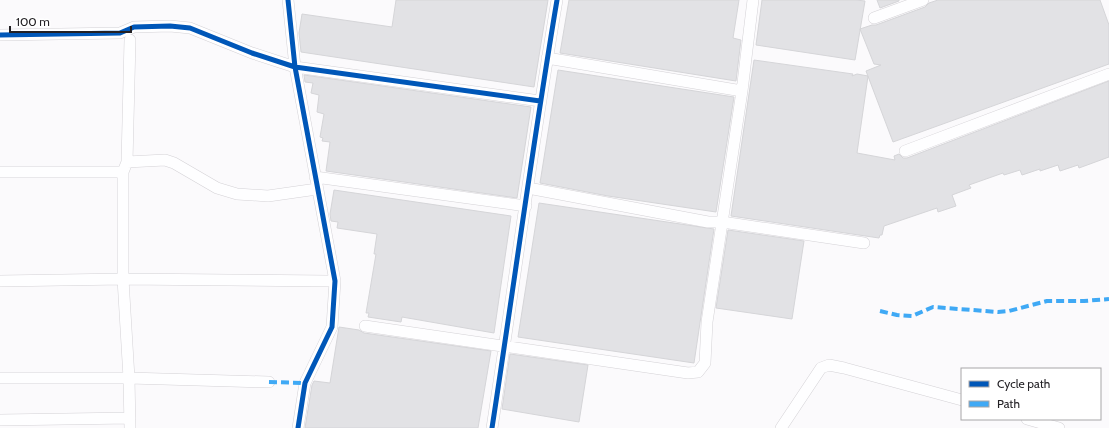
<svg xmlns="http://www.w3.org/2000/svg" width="1109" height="428" font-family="Cabin,sans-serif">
<rect width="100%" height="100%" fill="#fbfafc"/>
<path fill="#e2e2e5" stroke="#d5d5d8" d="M396 0H548L534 87 301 52 299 33 302 14 392 27Z
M569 0H739L733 38 741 40 736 81 560 53Z
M762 0H856L865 1 855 60 756 45Z
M877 0H899V1L880 8Z
M938 0H1100L1109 25V64L893 142 866 71 881 65 874 64 860 29 872 25H876L925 7 929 3Z
M754 60 853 74 852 76 857 74 868 76 857 153 895 160 894 156 899 154 903 158H907L1109 81V157L1079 168 1078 165 1060 171 1058 165 1040 171V169L1022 175 1020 170 1004 175 1003 173 969 185 971 188 952 195 956 206 938 212 937 208 884 226 882 235H880L879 238 731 216Z
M558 70 734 97 716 212 608 196 540 183Z
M304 75 531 107 517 198 326 171 330 142 322 141 323 138 320 137 324 114 317 112 319 95 311 93 313 83 305 82Z
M334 190 511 216 494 333 402 317 401 322 368 317 369 313H366L376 254H374L377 234 337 228 338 222 331 221 330 214Z
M539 203 714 229 694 363 518 337Z
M728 230 804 241 792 319 716 308Z
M339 327 359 330 364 333 491 351 478 428H305L312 385 314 381 330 383Z
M510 354 588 365 579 422 502 409Z"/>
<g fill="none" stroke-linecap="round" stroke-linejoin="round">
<defs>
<path id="minor" d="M288 0 295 67 335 281 332 327 305 383 298 428
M874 18 923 0
M0 35 120 33 134 27 170 26 190 28 252 53 295 67 540 101
M130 40 127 162 123 172V279L129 378 130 428
M547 58 742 91
M905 151 1109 74
M127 162 165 160 174 163 217 188 237 194 268 196 317 189
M0 172H123
M315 177 526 206
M528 188 708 222H722L864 243
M0 281 123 279 328 281
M365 326 688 373 698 372 705 363 707 322 742 91 753 0
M0 378H129L269 382
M1027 419 1059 428
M0 420 130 418
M492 428C514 285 533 142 557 0
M781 428 821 368 829 365 844 368 962 400"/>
</defs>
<use href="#minor" stroke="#d4d2d6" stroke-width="12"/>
<use href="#minor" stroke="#fefeff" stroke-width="11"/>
<path stroke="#3fa9f5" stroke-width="4" stroke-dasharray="8 4" stroke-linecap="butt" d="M880 311 897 315 912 316 933 307 998 312 1009 311 1047 301H1084L1109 299
M269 382 305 383"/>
<defs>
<path id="cycleway" d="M288 0 295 67 335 281 332 327 305 383 298 428
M0 35 120 33 134 27 170 26 190 28 252 53 295 67 540 101
M492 428C514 285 533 142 557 0"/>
</defs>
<use href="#cycleway" stroke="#fff" stroke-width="8"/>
<use href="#cycleway" stroke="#0057b8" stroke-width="5"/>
</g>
<rect x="961" y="368" width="140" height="52" fill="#ffffff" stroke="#a7a6a8"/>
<rect x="969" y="381" width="20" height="6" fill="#0057b8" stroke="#a7a6a8"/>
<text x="997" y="388" font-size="12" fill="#232125">Cycle path</text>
<rect x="969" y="401" width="20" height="6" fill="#3fa9f5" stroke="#a7a6a8"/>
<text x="997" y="408" font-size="12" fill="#232125">Path</text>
<path d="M10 26v6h121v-6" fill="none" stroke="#232125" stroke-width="2"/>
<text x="16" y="26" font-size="12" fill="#232125" stroke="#ffffff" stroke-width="3" paint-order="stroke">100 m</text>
</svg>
